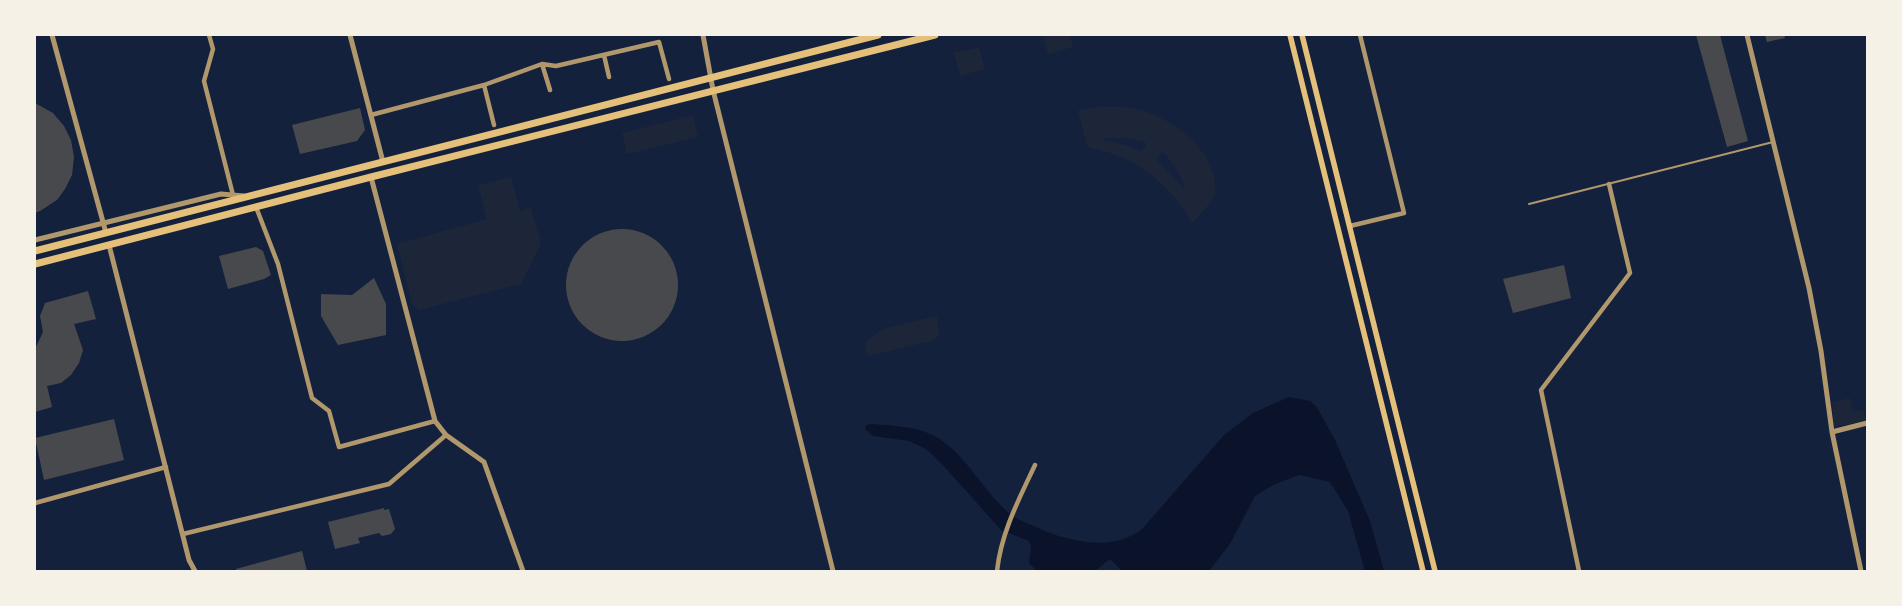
<svg xmlns="http://www.w3.org/2000/svg" width="1902" height="606" font-family="Quicksand,sans-serif">
<rect width="100%" height="100%" fill="#14213d"/>
<path fill="#1d2539" fill-rule="evenodd" d="M1043 35H1070L1073 47 1048 54Z
M979 47 985 69 960 76 954 53Z
M1099 107C1113 107 1127 106 1141 110 1171 119 1207 144 1214 177 1215 183 1216 190 1214 196 1209 206 1200 215 1192 223 1171 184 1133 155 1090 148L1087 146 1078 110ZM1104 138H1128L1145 142 1146 145 1141 151 1126 145 1103 140 1102 139ZM1161 153 1165 154C1173 164 1183 176 1185 189L1157 160Z
M693 115 698 137 627 154 622 133Z
M511 177 520 211 531 208 541 243 521 284 419 310 412 304 397 244 487 219 478 185Z
M937 316 939 335 935 340 868 356 865 343 882 329Z
M1850 398 1853 412 1863 410 1866 420 1834 427 1832 402Z"/>
<path fill="#0b132b" d="M1289 397 1310 401 1316 406 1324 420 1335 440 1370 521 1384 571H1365L1348 511 1330 482 1299 475 1275 484 1255 496 1230 544 1209 571H1122L1110 559 1095 571H1037L1029 563 1031 547 1029 541 1001 530 942 464 926 449 909 441 873 436 865 429 866 425 872 424C894 426 919 426 938 438 968 457 983 491 1009 513 1014 518 1023 521 1029 524 1062 540 1110 554 1142 529L1224 435 1253 413Z"/>
<path fill="#48494c" d="M1696 35H1720L1748 141 1727 147Z
M1765 35H1784L1785 38 1767 42Z
M35 103 53 113 64 126 71 140 74 157 72 175 65 189 57 200 40 211 35 213Z
M360 108 365 130 357 141 300 154 292 125Z
M566 285a56 56 0 1 1 112 0a56 56 0 1 1-112 0Z
M256 247 263 251 271 275 264 279 228 289 219 256Z
M1564 265 1571 298 1513 313 1503 279Z
M374 278 386 304V335L338 345 321 316V294L352 295Z
M88 291 96 319 74 324 83 350 79 363 71 375 61 383 47 386 52 407 35 412V349L43 332 40 316 45 303Z
M114 419 124 460 44 480 35 438Z
M384 508V510L389 509 395 529 391 534 382 536 379 533 358 538 360 543 335 549 328 522Z
M302 551 307 571H236V569Z"/>
<g fill="none" stroke-linecap="round" stroke-linejoin="round">
<path stroke="#b1986c" stroke-width="2" d="M1529 204 1773 142"/>
<path stroke="#b1986c" stroke-width="4.5" d="M209 35 213 49 204 81 233 195
M604 55 609 77
M542 64 550 90
M371 115 484 85
M494 125 484 85 542 64 556 66 659 42 669 79
M256 207 278 264 312 398 329 411 339 447 435 421
M1350 226 1404 213 1360 35
M35 503 166 467
M183 534 389 484 446 435
M997 571C1001 533 1019 499 1035 465
M1579 571 1541 390 1630 273 1609 184"/>
<path stroke="#b1986c" stroke-width="5" d="M52 35 106 233
M350 35 383 162
M703 35 713 90 833 571
M1747 35 1809 288 1821 351 1832 432 1861 571
M371 177 435 421 446 435 484 462 523 571
M35 240 221 194 244 196
M109 245 189 560 195 571
M1832 432 1867 423"/>
<path stroke="#e5c07b" stroke-width="5.5" d="M1290 35 1423 571
M1302 35 1435 571"/>
<path stroke="#e5c07b" stroke-width="7" d="M35 251 878 35
M35 264 371 177 935 35"/>
</g>
<rect width="1902" height="606" fill="none" stroke="#f6f1e7" stroke-width="72"/>
</svg>
